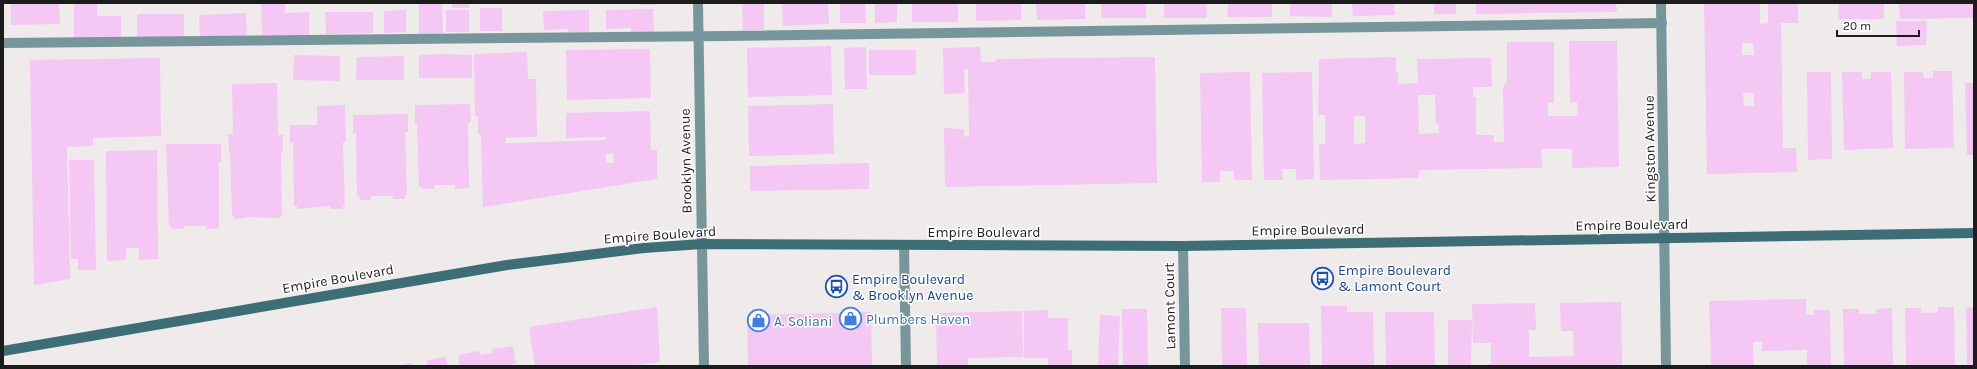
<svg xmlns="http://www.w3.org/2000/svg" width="1977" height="369" font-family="Karla,sans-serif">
<rect width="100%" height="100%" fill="#efebea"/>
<path fill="#f4c7f5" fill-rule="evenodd" d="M11 3H59L60 24 11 25Z
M74 3H97V16H121V38H74Z
M261 3H285V13L309 12V35H262Z
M419 3H442L443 33 419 34Z
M452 3H468L469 8H452Z
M640 3H655V5H640Z
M742 3H764V30H743Z
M782 3H828L829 24 783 26Z
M840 3H865L866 23H840Z
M875 3H897V22L875 23Z
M912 3H958V22H912Z
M976 3H1021V20L976 21Z
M1036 3H1085V19L1037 20Z
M1101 3H1146V18H1101Z
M1164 3H1206L1207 18H1164Z
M1228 3H1272V17H1227Z
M1290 3H1332V17L1290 16Z
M1352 3H1394L1395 15 1353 16Z
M1434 3H1456V14H1434Z
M1476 3H1616L1617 12 1476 14Z
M1704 3H1760V24L1768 23V3H1798V23H1781L1783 148H1796L1797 172 1707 174ZM1742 43H1753L1754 55H1742ZM1743 93H1754V106H1744Z
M1839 3H1884V19H1838Z
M1899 3H1974V18L1900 19Z
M480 8H502V31H480Z
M653 9 654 33H631V28L606 29V10Z
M406 10V32L384 33V11Z
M446 10H469V32H446Z
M589 10V32H569L568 29 544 30 543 11Z
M325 12H373V33L326 34Z
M246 13 247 38 200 39 199 15Z
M137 14H184V38L137 37Z
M1896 21H1927L1926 45 1897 46Z
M1569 41H1617L1619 167 1572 168V149H1541L1542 168 1419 170V178L1320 180 1319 144H1325V115H1318L1319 59 1396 57V73H1398V84L1418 83 1417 59 1491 58 1492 87H1473V97H1476V135H1494V142H1504L1503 87 1507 82V42H1554V103H1548V116H1578L1577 102 1570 103ZM1418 95H1435L1436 123 1439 124V133L1419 134ZM1354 116H1365V143L1354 144Z
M831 46 832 95 748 97 747 48Z
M866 47 867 89H845L844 48Z
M980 47 981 62H996V59L1155 57 1157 183 945 187 944 128 964 129V137L969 136 968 69H964L965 93 944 94 943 48Z
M650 49 651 98 567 100 566 50Z
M869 50H916V75H869Z
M527 52 528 79H536L537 137 505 138 506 143 606 140V137L566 138V113L650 111 651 150H657V179L483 207 481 135 478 134V116H475L474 54ZM613 153 614 163H606V154Z
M442 54 472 55V78H419V55Z
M294 55 340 56V81L293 80Z
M404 56V80H356L357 57Z
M160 58 161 136 93 138V146L67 147 70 279 34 285 30 60Z
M1933 71H1952L1954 148 1905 149 1904 72H1923L1924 78H1933Z
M1250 72 1252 180H1234V171H1220V182H1202L1200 73Z
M1312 72 1314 179 1296 180V169H1282L1283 180H1264L1262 73Z
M1807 72H1831L1832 159 1808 160Z
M1842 72H1862V79H1867L1871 78V72H1891L1893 148 1844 150Z
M277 83 278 135H283V152H281L282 216H280V218L246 217V218L234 219V216H232L230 152H229L228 134H233L232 84Z
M1965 83H1974V155H1967Z
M470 104 471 122 468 123 469 187 468 188 455 189V185H434V189H422V187H419L417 124H415V105Z
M833 104 834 154 749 156 748 106Z
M345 105 346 142H343L345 206H343V209H330V206L297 209V206H294L293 142H290V125H317V106Z
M408 114V132H405L407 195H405V199H393V196H371V200H360L359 196H357L356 133 353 134V115Z
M166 144H221V162H219V226L218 229H206V226H184V229H171V226L169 227Z
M157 150 158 259 139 260V248H126V260L107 261 106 151Z
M69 160H94L96 270H78V259H71Z
M869 163V189L750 191V166Z
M1806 299V315H1814V310H1830L1831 366H1807V350L1762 351V342H1753L1754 366H1711L1709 301Z
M1621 302 1622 366H1488V364H1491V343H1473L1472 304 1535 303 1536 330H1529V357L1574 356 1573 331H1561L1560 303Z
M1321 306H1347V312H1373L1374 366H1322Z
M657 307 660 362 632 366H535L529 327Z
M1938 307H1954L1955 366H1906L1905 308H1921V313H1930L1938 312Z
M1974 307V366H1967L1966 308Z
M1221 308H1246L1247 366H1222Z
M1892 308 1893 366H1844L1843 309H1859V314H1876V309Z
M1122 309H1147L1148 366H1123Z
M1048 310V318H1068V350H1072V366H1048V358H1024V311Z
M1022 311 1023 357 968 358V366H937L936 313Z
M871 312 872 366H748L747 315Z
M1385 312H1434L1435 366H1386Z
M1100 315 1120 316 1118 366H1098Z
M1448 320H1472L1471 366H1448Z
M1258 323H1309L1310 366H1259Z
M513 346 516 364H512L513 366H460L458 355 479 351 480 355 486 354 493 353 492 349Z
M446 357 448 366H423L428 364 427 360Z
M412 363V366H401V365Z"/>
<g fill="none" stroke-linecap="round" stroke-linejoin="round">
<path stroke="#77969c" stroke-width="10" d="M3 43 726 36 1662 23"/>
<path stroke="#77969c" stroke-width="10" d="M698 3 704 366
M1661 3 1666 366
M904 245 906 366
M1183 246 1185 366"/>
<path stroke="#3d6d75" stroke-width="10" d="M3 351 507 265 644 248 702 244 1183 246 1974 233"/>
</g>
<defs>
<symbol id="bus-ring" viewBox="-11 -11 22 22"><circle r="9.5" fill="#fff" stroke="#1a4fb4" stroke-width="1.5"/><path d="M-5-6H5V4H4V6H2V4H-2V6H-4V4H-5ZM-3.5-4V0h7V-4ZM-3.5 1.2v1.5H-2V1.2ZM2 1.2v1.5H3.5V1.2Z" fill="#1a4fb4"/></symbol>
<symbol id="shop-ring" viewBox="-11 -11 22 22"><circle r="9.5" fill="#fff" stroke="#3f7fe0" stroke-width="1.5"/><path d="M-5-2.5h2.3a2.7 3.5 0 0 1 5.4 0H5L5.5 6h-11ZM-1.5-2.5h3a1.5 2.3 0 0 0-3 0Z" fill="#3f7fe0"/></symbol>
</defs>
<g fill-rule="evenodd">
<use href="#bus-ring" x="1310" y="266" width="25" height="25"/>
<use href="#bus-ring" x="824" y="274" width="25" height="25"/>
<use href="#shop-ring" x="838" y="306" width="25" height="25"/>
<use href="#shop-ring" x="746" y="308" width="25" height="25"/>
</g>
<g text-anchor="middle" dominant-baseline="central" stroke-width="3" stroke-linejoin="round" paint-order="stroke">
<g font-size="14" fill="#1d1c1c" stroke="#fff">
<text transform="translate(1650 149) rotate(-91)">Kingston Avenue</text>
<text transform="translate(686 161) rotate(-91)">Brooklyn Avenue</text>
<text transform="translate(1632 225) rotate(-1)">Empire Boulevard</text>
<text transform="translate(1308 230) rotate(-1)">Empire Boulevard</text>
<text x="984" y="232">Empire Boulevard</text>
<text transform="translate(660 235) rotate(-4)">Empire Boulevard</text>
<text transform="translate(338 279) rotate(-10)">Empire Boulevard</text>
<text transform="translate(1170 306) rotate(-91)">Lamont Court</text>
</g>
<g font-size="14" fill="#164399" stroke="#fff" text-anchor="start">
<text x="1338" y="270">Empire Boulevard<tspan x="1338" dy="16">&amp; Lamont Court</tspan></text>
<text x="852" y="279">Empire Boulevard<tspan x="852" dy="16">&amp; Brooklyn Avenue</tspan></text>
</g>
<g font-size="14" fill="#366cbe" stroke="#fff" text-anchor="start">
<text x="866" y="319">Plumbers Haven</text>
<text x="774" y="321">A. Soliani</text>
</g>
</g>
<rect width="1977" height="369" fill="none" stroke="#1d1c1c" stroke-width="8"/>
<path d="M1837 30v6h82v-6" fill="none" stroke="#1d1c1c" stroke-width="2"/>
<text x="1843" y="30" font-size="12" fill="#1d1c1c" stroke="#ffffff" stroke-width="3" paint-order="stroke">20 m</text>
</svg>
